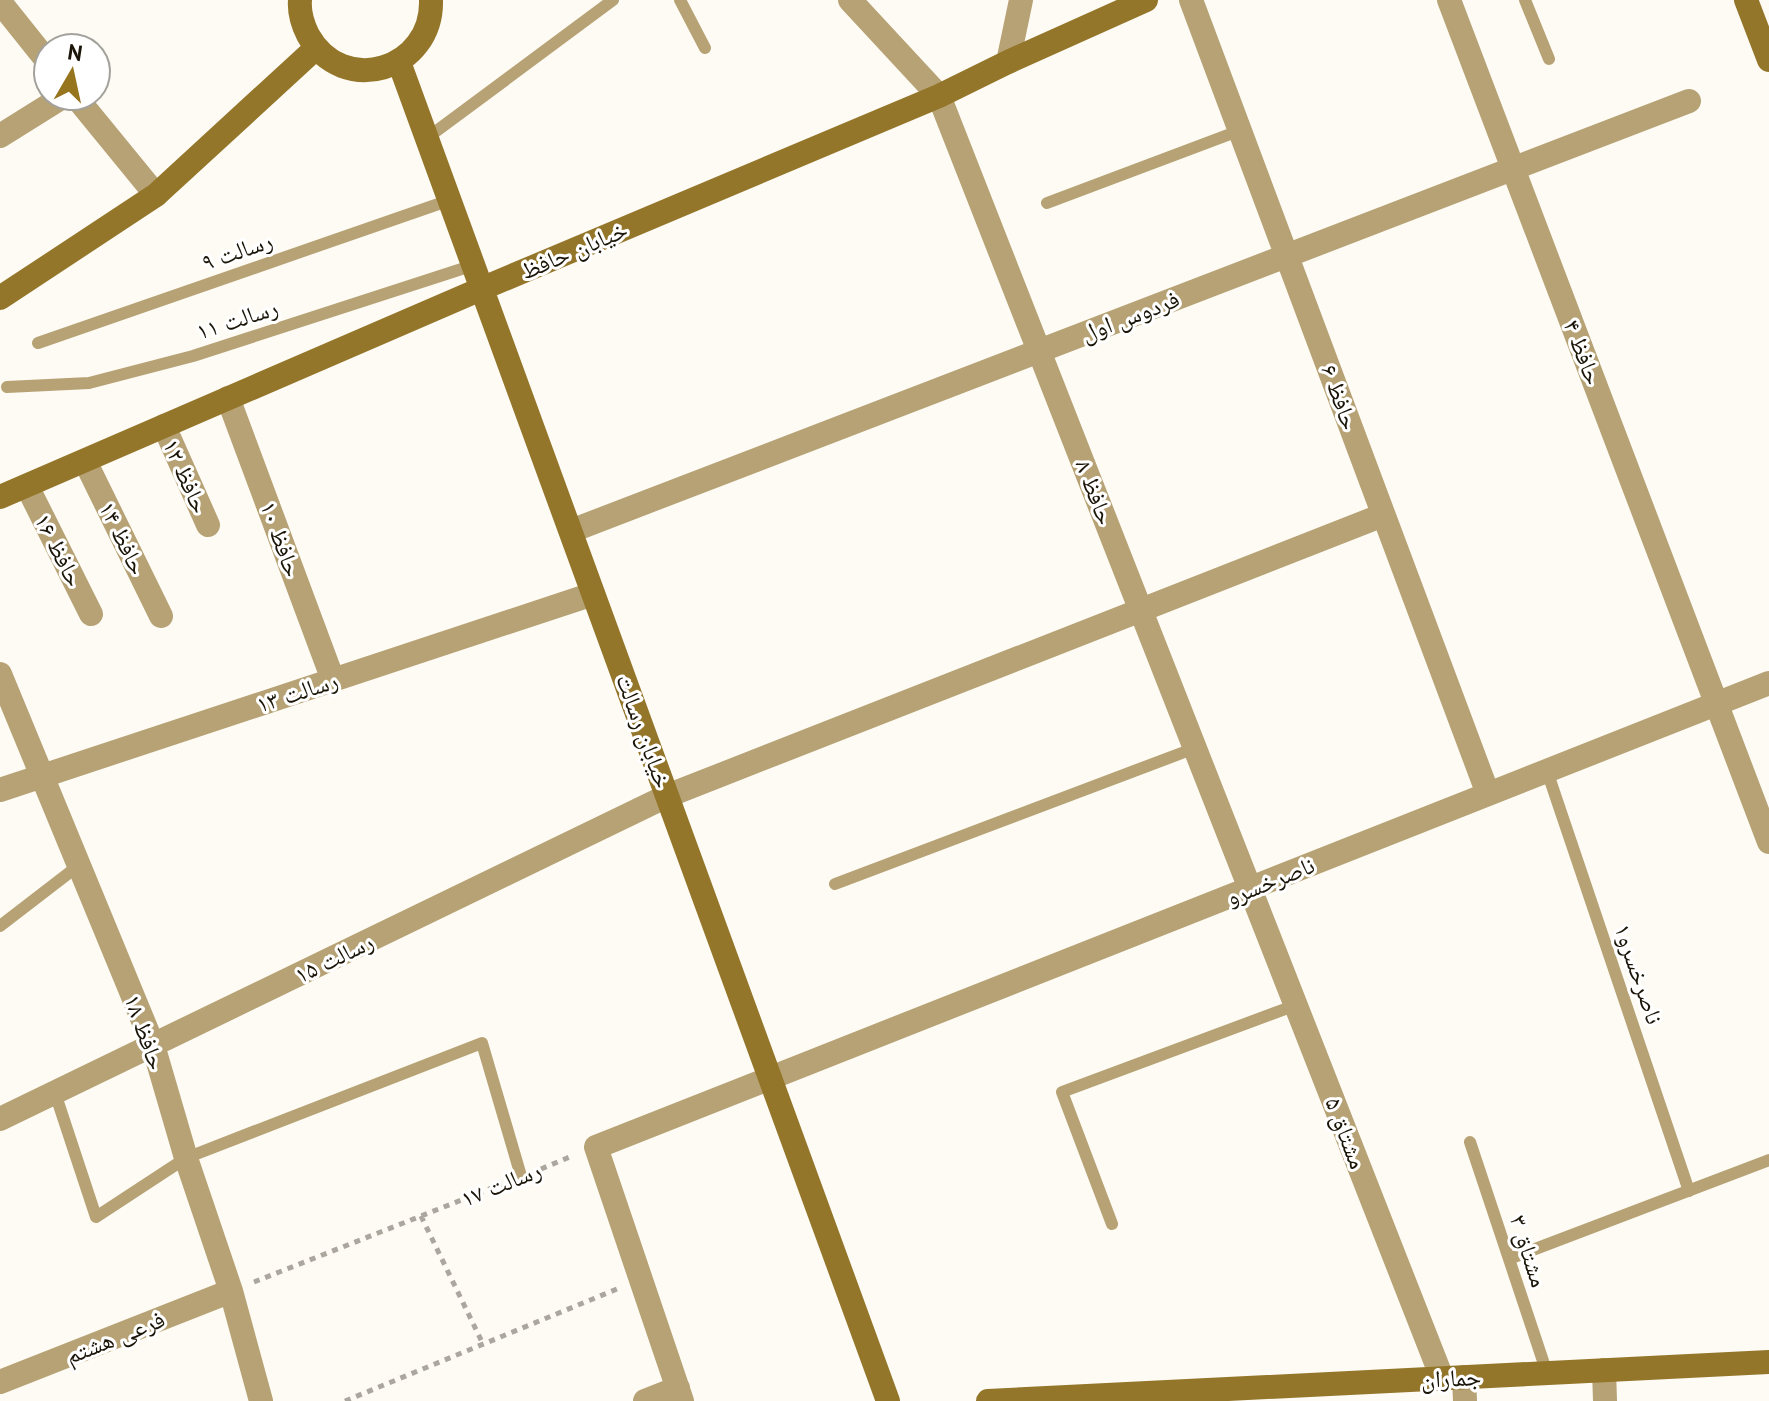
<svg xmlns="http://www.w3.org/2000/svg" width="1769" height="1401" font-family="'PT Sans','Noto Naskh Arabic',sans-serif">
<rect width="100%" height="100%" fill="#fefbf4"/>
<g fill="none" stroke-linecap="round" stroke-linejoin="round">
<path stroke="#aba79e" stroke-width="5" stroke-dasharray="6 6" stroke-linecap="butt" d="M541 1169 572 1156
M421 1216 483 1344
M254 1282 502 1184
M345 1401 617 1289"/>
<path stroke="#b6a274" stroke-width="12" d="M680 0 705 48
M1525 0 1549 59
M427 138 613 0
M1047 203 1241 130
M38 343 450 200
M7 387 89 383 193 356 474 265
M1547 771 1689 1191
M835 884 1195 748
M0 926 78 866
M55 1093 96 1217 186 1158 482 1043 521 1176
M1470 1142 1547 1373
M1112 1224 1062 1092 1296 1005
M1509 1259 1769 1160"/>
<path stroke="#b6a274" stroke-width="24" d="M850 0 939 96 1442 1378
M1191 0 1488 794
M1449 0 1769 842
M0 2 48 62
M1008 62 1021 0
M75 96 156 195
M0 136 64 96
M228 398 333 680
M164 426 208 525
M85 461 161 616
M27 486 91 614
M571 531 1689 101
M0 674 153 1045 186 1158 231 1291 261 1401
M0 790 593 594
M0 1119 667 796 1383 515
M1604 1370 1605 1401
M1464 1377 1465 1401
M0 1382 231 1291
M645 1401 678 1388
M682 1401 596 1147 1769 683"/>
<path stroke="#94762a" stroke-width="24" d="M300 0C299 12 303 25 308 35 343 98 433 70 431 0
M1746 0 1769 60
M399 62 888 1401
M0 298 156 195 316 48
M0 497 481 289 939 96 1008 62 1146 0
M988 1401 1769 1362"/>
</g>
<g text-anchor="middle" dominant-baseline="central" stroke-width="6" stroke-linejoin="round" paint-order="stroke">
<g font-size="24" fill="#1a1508" stroke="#fff">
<text transform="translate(574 250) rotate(-23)">خیابان حافظ</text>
<text transform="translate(237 251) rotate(-19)">رسالت ۹</text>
<text transform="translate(1130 316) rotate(-21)">فردوس اول</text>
<text transform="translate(237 319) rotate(-18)">رسالت ۱۱</text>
<text transform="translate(1583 352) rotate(69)">حافظ ۴</text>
<text transform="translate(1340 397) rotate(70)">حافظ ۶</text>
<text transform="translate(186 476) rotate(66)">حافظ ۱۲</text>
<text transform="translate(1095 492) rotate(69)">حافظ ۸</text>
<text transform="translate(123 538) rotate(64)">حافظ ۱۴</text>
<text transform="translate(281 539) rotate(70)">حافظ ۱۰</text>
<text transform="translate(59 550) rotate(63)">حافظ ۱۶</text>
<text transform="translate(297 692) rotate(-18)">رسالت ۱۳</text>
<text transform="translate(644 731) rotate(70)">خیابان رسالت</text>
<text transform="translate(1270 881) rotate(-22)">ناصرخسرو</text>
<text transform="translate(334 958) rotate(-26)">رسالت ۱۵</text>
<text transform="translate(1639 974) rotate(71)">ناصرخسرو۱</text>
<text transform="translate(145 1032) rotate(70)">حافظ ۱۸</text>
<text transform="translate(1346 1133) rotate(69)">مشتاق ۵</text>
<text transform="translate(501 1184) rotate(-22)">رسالت ۱۷</text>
<text transform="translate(1529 1251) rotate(72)">مشتاق ۳</text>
<text transform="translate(115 1337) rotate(-22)">فرعی هشتم</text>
<text transform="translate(1451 1378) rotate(-3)">جماران</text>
</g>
</g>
<g transform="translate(72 72) rotate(9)"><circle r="38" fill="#ffffff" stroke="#a3a19c" stroke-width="2"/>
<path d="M0-6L14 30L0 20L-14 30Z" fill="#96751e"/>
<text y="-12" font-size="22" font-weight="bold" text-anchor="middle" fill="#1a1508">N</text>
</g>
</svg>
